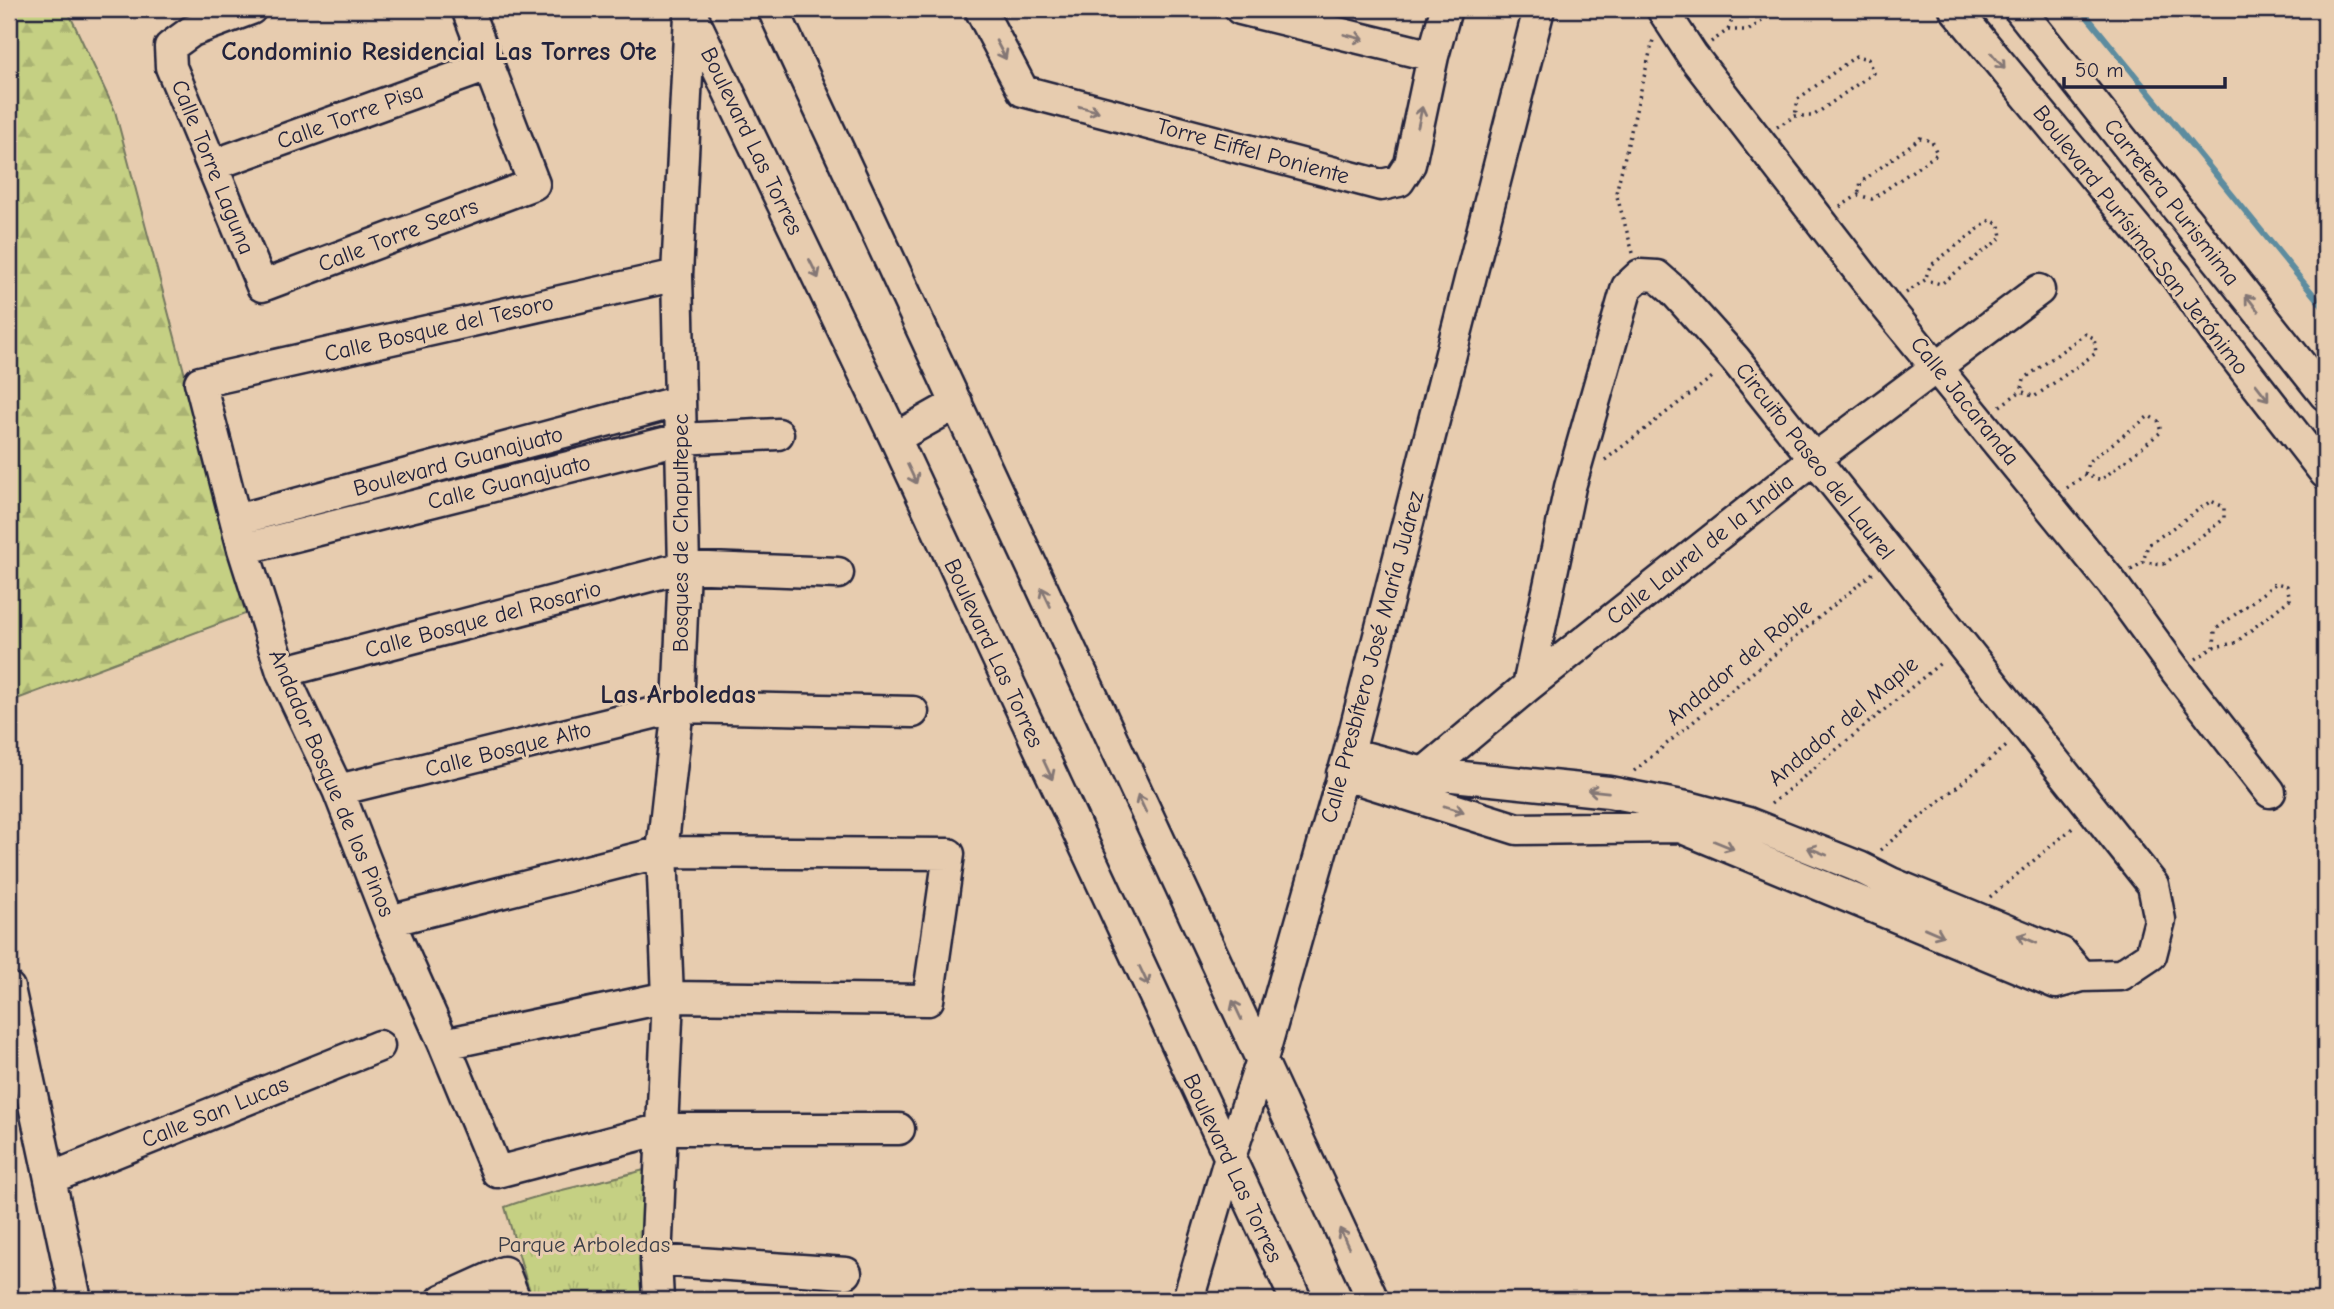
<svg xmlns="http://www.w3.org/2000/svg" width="2334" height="1309" font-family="'Comic Neue',sans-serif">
<defs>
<pattern id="forest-firs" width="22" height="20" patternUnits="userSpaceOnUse" patternTransform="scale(1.75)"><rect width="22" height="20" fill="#c5d083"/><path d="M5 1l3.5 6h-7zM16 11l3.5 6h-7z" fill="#a9b272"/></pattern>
<pattern id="park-tufts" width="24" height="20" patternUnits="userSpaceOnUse" patternTransform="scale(1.75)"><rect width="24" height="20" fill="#c5d083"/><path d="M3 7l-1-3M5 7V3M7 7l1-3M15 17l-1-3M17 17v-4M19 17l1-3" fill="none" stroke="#a9b272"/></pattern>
</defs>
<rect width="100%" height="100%" fill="#e7ccaf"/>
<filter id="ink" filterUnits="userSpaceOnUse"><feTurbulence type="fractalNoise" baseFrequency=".0143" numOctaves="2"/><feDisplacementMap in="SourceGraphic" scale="14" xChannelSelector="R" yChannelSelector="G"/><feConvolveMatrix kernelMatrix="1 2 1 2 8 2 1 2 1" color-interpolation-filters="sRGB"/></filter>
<g filter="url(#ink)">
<path fill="url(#forest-firs)" stroke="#74795f" stroke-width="2" d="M9 9H67L115 111 248 613 9 702Z"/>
<path fill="url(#park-tufts)" stroke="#74795f" stroke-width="2" d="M644 1170 645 1300H532L505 1207C550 1190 598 1183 644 1170Z"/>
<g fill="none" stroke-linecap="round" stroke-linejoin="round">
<path stroke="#5d8c9f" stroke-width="6" d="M2081 9 2325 309"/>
<defs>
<path id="minor" d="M251 9 192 31 170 47 171 67 262 286 534 184 467 9
M689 9 895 438 1296 1300
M773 9 1373 1300
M980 9 1023 91 1381 185 1399 181 1410 164 1433 56 1446 9
M1240 9 1433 56
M1662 9 1692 55 1886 306 2112 583 2176 671 2270 792
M1955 9 2176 276 2214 330 2325 473
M2019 9 2325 395
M213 165 488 66
M677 275 200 382 243 549 282 672 338 790 389 921 444 1044 497 1172 662 1129H899
M895 438 957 403
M236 520 680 401
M243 549 680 439 778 434
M282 672 684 567 838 573
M1349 753 1424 773 1609 792 1692 808 1748 823 1859 867 1891 883 2062 953 2082 976
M1342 774 1517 829 1680 827 2056 983 2082 976 2121 975 2151 955 2160 920 2153 885 1735 359 1674 291 1657 276 1640 275 1627 287 1570 487 1528 686
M338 790 678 707 913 712
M1404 794 1424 773 1528 686 1814 459 2039 290
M389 921 662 852 949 854 928 1000 668 997 444 1044
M9 988 76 1300
M51 1178 379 1046
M656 1260 846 1273
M442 1300 504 1272 515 1300
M658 1300 656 1260 668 997 662 852 678 707 684 567 677 275 690 15
M1188 1300 1229 1160 1261 1063 1349 753 1539 9"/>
</defs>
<use href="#minor" stroke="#22223b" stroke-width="35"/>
<path stroke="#22223b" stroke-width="3.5" stroke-dasharray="2 5" stroke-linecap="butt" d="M1728 30H1749L1779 9
M1711 42 1728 30 1734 15 1742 9
M1777 127 1795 116H1813L1873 73 1868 59 1856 56 1798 99 1795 116
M1840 207 1858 195 1872 199 1937 154 1932 141 1920 138 1861 182 1858 195
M1633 253 1616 193 1653 40
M1906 293 1925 280 1941 284 2002 237 2000 225 1990 220 1930 266 1925 280
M2000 406 2021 391 2034 397 2096 353 2094 338 2085 334 2024 379 2021 391
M1605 460 1715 375
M2067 488 2085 475 2101 480 2161 432 2158 421 2149 416 2088 462 2085 475
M2131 570 2143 562 2164 564 2224 519V507L2211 501 2148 545 2143 562
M2196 659 2214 647 2215 630 2276 583 2287 586 2290 599 2235 643 2214 647
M1634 771 1874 572
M1771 804 1943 661
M1880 850 2009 744
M1990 897 2075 826"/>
<use href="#minor" stroke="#e7ccaf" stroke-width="30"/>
</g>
<defs><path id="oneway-shaft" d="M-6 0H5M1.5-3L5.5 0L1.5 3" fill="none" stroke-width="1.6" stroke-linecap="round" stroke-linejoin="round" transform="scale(1.75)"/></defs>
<g stroke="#847775">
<use href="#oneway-shaft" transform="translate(1354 37) rotate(14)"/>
<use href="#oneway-shaft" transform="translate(1001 50) rotate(62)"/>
<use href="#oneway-shaft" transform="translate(1998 61) rotate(50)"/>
<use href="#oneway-shaft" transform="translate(1089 109) rotate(15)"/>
<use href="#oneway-shaft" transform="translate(1420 117) rotate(-78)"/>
<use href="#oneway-shaft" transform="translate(814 269) rotate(64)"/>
<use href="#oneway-shaft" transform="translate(2252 303) rotate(-128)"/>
<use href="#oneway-shaft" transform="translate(2262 392) rotate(52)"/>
<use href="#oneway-shaft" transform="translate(912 474) rotate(65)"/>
<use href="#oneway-shaft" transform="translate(1046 597) rotate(-115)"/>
<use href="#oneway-shaft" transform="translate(1048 770) rotate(65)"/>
<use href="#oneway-shaft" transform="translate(1598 791) rotate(-174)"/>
<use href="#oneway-shaft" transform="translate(1142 804) rotate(-115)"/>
<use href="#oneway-shaft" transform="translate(1454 809) rotate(17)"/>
<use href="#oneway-shaft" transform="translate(1724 845) rotate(22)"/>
<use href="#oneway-shaft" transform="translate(1817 851) rotate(-158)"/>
<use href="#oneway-shaft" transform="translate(1934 932) rotate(23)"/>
<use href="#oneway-shaft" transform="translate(2027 939) rotate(-157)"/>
<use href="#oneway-shaft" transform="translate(1144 976) rotate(65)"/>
<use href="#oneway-shaft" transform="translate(1237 1010) rotate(-115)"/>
<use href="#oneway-shaft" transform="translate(1344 1238) rotate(-115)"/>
</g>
</g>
<g text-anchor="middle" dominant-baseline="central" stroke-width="6" stroke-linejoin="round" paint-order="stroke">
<g font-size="23" fill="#22223b" stroke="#e7ccaf">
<text transform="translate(350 116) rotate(-20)">Calle Torre Pisa</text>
<text transform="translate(752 141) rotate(64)">Boulevard Las Torres</text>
<text transform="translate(1253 151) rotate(15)">Torre Eiffel Poniente</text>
<text transform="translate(213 167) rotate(68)">Calle Torre Laguna</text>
<text transform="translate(2172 202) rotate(52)">Carretera Purismima</text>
<text transform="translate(398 235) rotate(-21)">Calle Torre Sears</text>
<text transform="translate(2141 240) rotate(52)">Boulevard Purísima-San Jerónimo</text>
<text transform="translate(439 328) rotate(-13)">Calle Bosque del Tesoro</text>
<text transform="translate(1965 401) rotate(51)">Calle Jacaranda</text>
<text transform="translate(458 461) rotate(-15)">Boulevard Guanajuato</text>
<text transform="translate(1815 461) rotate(52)">Circuito Paseo del Laurel</text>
<text transform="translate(509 482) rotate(-14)">Calle Guanajuato</text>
<text transform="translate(680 533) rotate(-90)">Bosques de Chapultepec</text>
<text transform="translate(1700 549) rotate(-38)">Calle Laurel de la India</text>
<text transform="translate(483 619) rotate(-15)">Calle Bosque del Rosario</text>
<text transform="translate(994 653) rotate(65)">Boulevard Las Torres</text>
<text transform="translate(1372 657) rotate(-75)">Calle Presbítero José María Juárez</text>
<text transform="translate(1739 662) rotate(-40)">Andador del Roble</text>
<text transform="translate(1843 721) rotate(-40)">Andador del Maple</text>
<text transform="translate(508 749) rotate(-14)">Calle Bosque Alto</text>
<text transform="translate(332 783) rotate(67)">Andador Bosque de los Pinos</text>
<text transform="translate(215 1112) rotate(-22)">Calle San Lucas</text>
<text transform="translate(1233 1168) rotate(65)">Boulevard Las Torres</text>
</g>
<g font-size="23" fill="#3a3c46" stroke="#e7ccaf">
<text x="584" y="1244">Parque Arboledas</text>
</g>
<g font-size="26" font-weight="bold" fill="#22223b" stroke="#e7ccaf">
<text x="439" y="52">Condominio Residencial Las Torres Ote</text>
<text x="678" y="695">Las Arboledas</text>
</g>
</g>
<rect width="2334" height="1309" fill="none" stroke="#e7ccaf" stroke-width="35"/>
<rect x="18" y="18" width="2299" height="1274" fill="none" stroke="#22223b" stroke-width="2.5" filter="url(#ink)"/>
<path d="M2064 77v10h161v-10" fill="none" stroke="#22223b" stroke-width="3.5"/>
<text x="2075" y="77" font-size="21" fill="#22223b" stroke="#e7ccaf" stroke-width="5" paint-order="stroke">50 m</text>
</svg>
